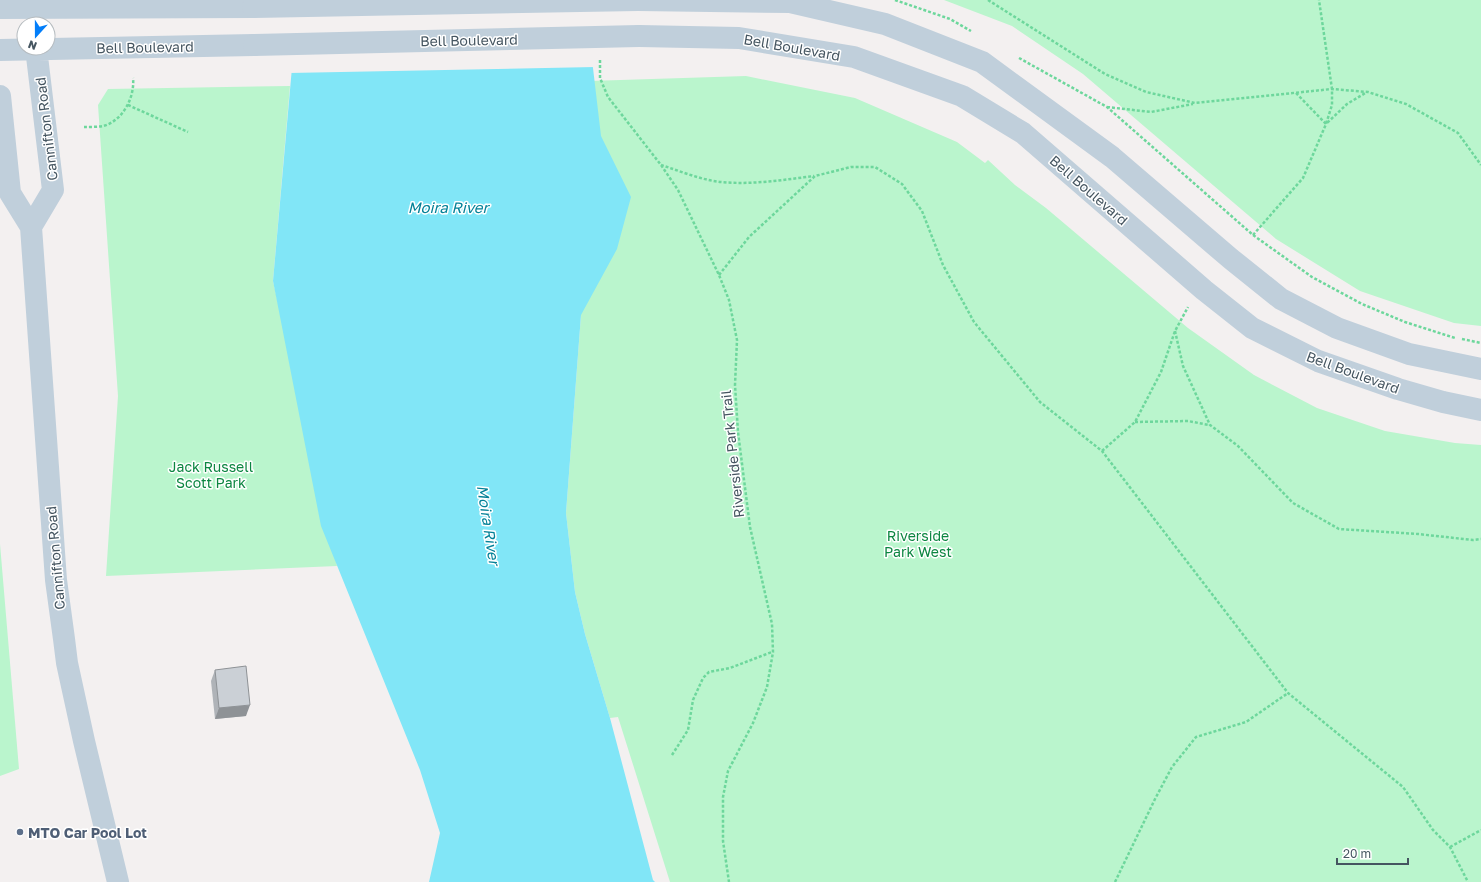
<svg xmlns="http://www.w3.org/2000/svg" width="1481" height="882" font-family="'Golos Text',sans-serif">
<rect width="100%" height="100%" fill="#f3f0f0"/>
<path fill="#baf5cd" d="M944 0H1481V326L1454 323 1360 291 1276 239 1083 74 1012 26Z
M746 76 855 98 957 142 985 163 988 160 1015 185 1046 208 1188 328 1254 375 1317 408 1385 431 1455 443 1481 445V882H670L618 717 610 718 585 634 575 592 566 513 581 315 589 81Z
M290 86 273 281 337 566 106 576 118 396 98 105 108 89Z
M0 544 19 769 0 776Z"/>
<path fill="#81e6f7" d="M298 0H585L601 136 631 197 617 249 581 315 566 513 575 592 585 634 610 718 653 880 655 882H429L440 833 420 770 321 526 273 281Z"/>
<path fill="#f3f0f0" d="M296 0H587L595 67 289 73Z"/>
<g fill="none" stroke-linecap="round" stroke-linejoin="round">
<path stroke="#6dd79c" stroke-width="2.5" stroke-dasharray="3 2" stroke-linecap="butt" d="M895 0 950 19 971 31
M988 0 1105 74 1146 92 1195 103 1332 89 1368 92 1406 104 1458 133 1481 165
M1019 58 1107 107 1253 235 1312 277 1362 304 1405 322 1455 338
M600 60V78L608 97 661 165 678 190 719 275 729 300 737 340 735 385 738 432 750 527 772 624 773 652 767 687 753 723 728 771 723 797V841L729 882
M1296 93 1326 124 1347 104 1367 92
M128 105 188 132
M1107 107 1151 112 1193 104
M84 127C90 127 97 127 103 126 123 121 135 97 133 78
M661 165C680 171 701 180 721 182 752 185 783 180 814 176
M1253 235 1303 178 1326 124 1332 105V89L1319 0
M719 275 749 237 815 176 851 167H875L902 184 922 211 943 265 974 322 1040 402 1102 451 1288 693 1403 787 1433 830 1450 847 1468 882
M1175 331 1183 366 1210 425 1238 446 1293 503 1339 529 1418 534 1473 540 1481 539
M1462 339 1481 343
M1135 422 1188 421 1209 425
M1102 451 1135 422 1161 372 1175 331 1188 307
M672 755 688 730 693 700 703 678 709 672 730 668 772 652
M1450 847 1481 830
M1115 882 1155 799 1172 767 1196 737 1246 722 1288 693"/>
<path stroke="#c0cfdb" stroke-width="22" d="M638 0 790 2 885 24 982 62 1112 157 1231 259 1281 299 1337 328 1409 354 1481 369
M0 8 253 7
M639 36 739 38 854 57 962 96 1023 133 1204 290 1252 328 1318 361 1398 389 1443 402 1481 410
M0 50 254 45
M0 96 10 193 31 227 56 580 64 639 67 663 84 741 118 882
M31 227 53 190 36 48"/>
<path stroke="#c0cfdb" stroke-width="22" d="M253 7 638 0
M254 45 639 36"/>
</g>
<path fill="#afb3b8" d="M215 670 246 716 215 719 211 681Z"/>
<path fill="#8e9296" d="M250 705 246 716 215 719 219 708Z"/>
<path fill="#cbd0d6" stroke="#8e9296" d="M246 666 250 705 219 708 215 670Z"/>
<circle fill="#5c6f8a" stroke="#fff" stroke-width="1.5" cx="20" cy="832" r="4"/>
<g text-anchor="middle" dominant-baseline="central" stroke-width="3" stroke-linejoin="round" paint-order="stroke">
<g font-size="14" fill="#455560" stroke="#fff">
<text transform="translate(469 40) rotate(-1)">Bell Boulevard</text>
<text transform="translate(145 47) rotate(-1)">Bell Boulevard</text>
<text transform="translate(792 47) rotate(10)">Bell Boulevard</text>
<text transform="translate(46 129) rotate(-97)">Cannifton Road</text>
<text transform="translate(1089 190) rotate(41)">Bell Boulevard</text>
<text transform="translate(1353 372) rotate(20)">Bell Boulevard</text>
<text transform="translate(732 454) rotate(-96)">Riverside Park Trail</text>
<text transform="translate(55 558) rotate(-95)">Cannifton Road</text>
</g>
<g font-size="14" fill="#0c8641" stroke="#fff">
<text x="211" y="466">Jack Russell<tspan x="211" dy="16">Scott Park</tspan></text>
<text x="918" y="535">Riverside<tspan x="918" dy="16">Park West</tspan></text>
</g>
<g font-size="14" font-weight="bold" fill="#4e5e75" stroke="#fff" text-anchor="start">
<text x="28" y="832">MTO Car Pool Lot</text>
</g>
<g font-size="15" font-style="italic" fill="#038197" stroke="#fff">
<text x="448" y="207">Moira River</text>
<text transform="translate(489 525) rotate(81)">Moira River</text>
</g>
</g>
<g transform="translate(36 36) rotate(201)"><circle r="19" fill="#ffffff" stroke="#b5bbbf"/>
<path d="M0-3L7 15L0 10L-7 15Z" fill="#027efa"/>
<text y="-6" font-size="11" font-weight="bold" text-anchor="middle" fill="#455560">N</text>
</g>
<path d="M1337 858v6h71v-6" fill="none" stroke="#455560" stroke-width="2"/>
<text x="1343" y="858" font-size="12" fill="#455560" stroke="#ffffff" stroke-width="3" paint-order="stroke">20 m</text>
</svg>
